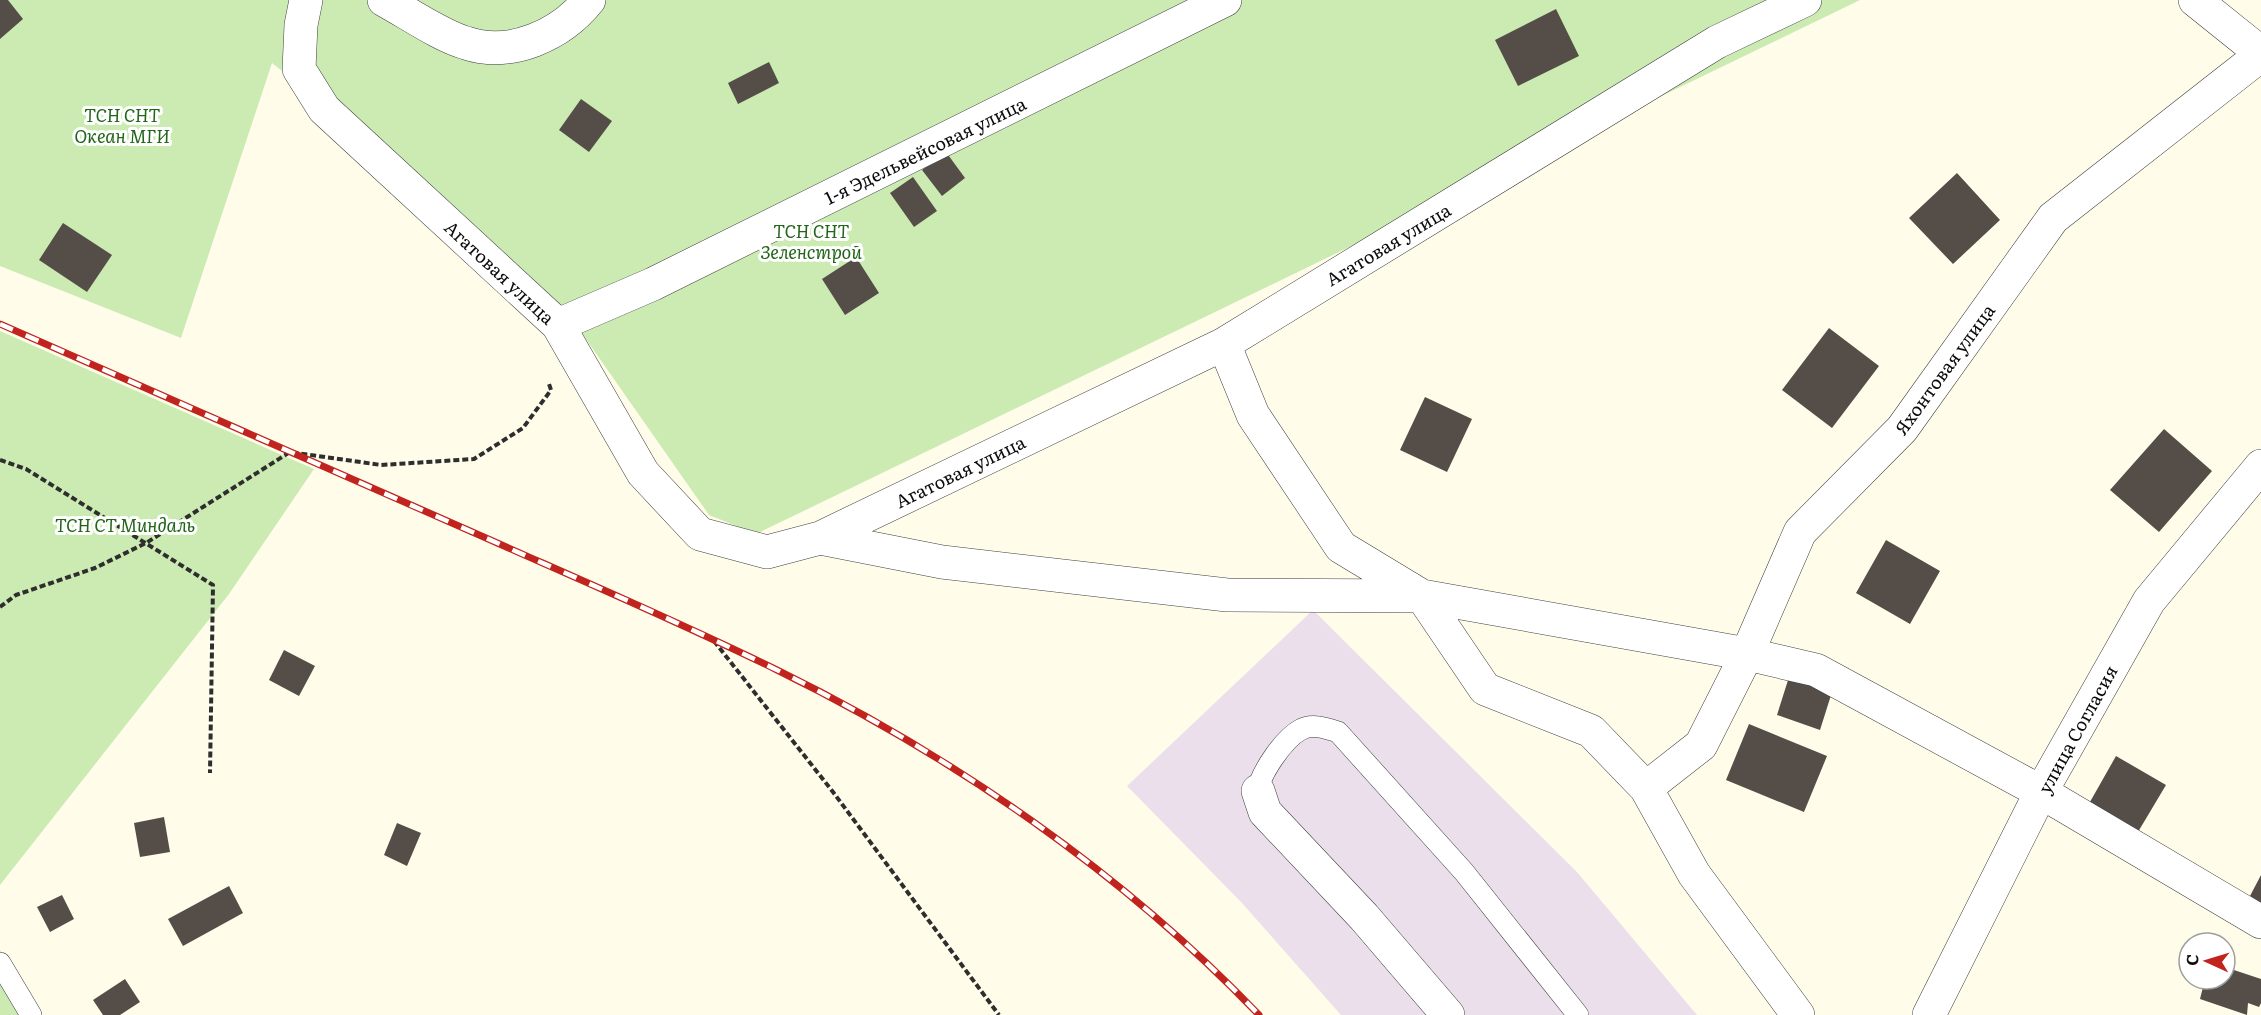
<svg xmlns="http://www.w3.org/2000/svg" width="2261" height="1015" font-family="Literata,serif">
<rect width="100%" height="100%" fill="#fffdea"/>
<path fill="#ebdfeb" d="M1313 610 1577 872 1697 1015H1341L1242 903 1127 786Z"/>
<path fill="#cbebb3" d="M0 0H1860L756 534 709 515 581 332 417 177 272 63 181 338 0 266Z
M0 331 314 469 229 594 0 885Z
M0 950 35 1015H0Z"/>
<path fill="#554e48" d="M0 0H8L23 19 0 39Z
M1556 9 1579 56 1518 86 1495 40Z
M769 62 779 83 738 104 728 83Z
M581 99 612 121 589 152 559 130Z
M946 152 965 178 942 196 922 170Z
M1957 173 2000 220 1953 264 1909 218Z
M913 177 937 211 914 227 890 193Z
M63 223 112 255 87 292 39 260Z
M856 257 879 293 845 315 822 279Z
M1829 328 1879 366 1832 428 1782 390Z
M1425 397 1472 419 1447 472 1400 450Z
M2164 429 2212 471 2159 532 2110 490Z
M1886 540 1940 571 1910 624 1856 593Z
M284 650 315 666 299 696 269 680Z
M1789 677 1832 692 1820 730 1777 715Z
M1749 724 1827 756 1804 812 1726 780Z
M2116 756 2166 785 2135 837 2086 809Z
M164 817 170 852 140 857 134 823Z
M397 823 421 833 407 866 384 855Z
M2261 875V903L2250 896Z
M229 886 243 913 183 946 168 919Z
M62 895 74 919 50 932 37 907Z
M2225 967 2261 979V1003L2259 1007 2248 1003 2247 1015 2200 999 2205 979H2225Z
M125 979 140 1002 120 1015H103L93 1000Z"/>
<g fill="none" stroke-linecap="round" stroke-linejoin="round">
<defs>
<path id="lane" d="M1258 791C1260 773 1284 739 1300 730 1312 723 1326 728 1338 732L1464 872 1578 1015
M0 963 31 1015"/>
<path id="street" d="M306 0 301 25 299 69 324 109 558 325 643 473 700 534 767 552 820 538 1224 344 1717 42 1805 0
M384 0C408 13 441 36 466 43 511 58 561 35 589 0
M2195 0 2261 53
M558 325 653 284 1225 0
M1224 344 1253 415 1341 547 1422 596 1485 689 1591 731 1646 788 1694 874 1798 1015
M820 538 942 562 1227 595 1422 596 1747 654 1816 670 2041 792 2261 922
M1646 788 1701 745 1747 654 1800 532 1902 429 2053 218 2261 55
M1258 791 1265 812 1364 917 1448 1015
M1929 1015 2041 792 2149 601 2261 466"/>
</defs>
<use href="#lane" stroke="#3f3f3f" stroke-width="22"/>
<use href="#street" stroke="#3f3f3f" stroke-width="34"/>
<path stroke="#2e2e2e" stroke-width="4" stroke-dasharray="6 3" stroke-linecap="butt" d="M0 460 26 469 213 585 210 773
M0 607 16 595 95 568 146 543 290 452 381 465 474 459 523 428 551 390 549 384
M714 641 833 792 999 1015"/>
<use href="#lane" stroke="#fff" stroke-width="21"/>
<use href="#street" stroke="#fff" stroke-width="33"/>
<defs>
<path id="rail" d="M0 324C162 395 324 467 486 538 583 581 681 623 777 670 953 756 1124 874 1259 1015"/>
</defs>
<use href="#rail" stroke="#c1241e" stroke-width="7"/>
<use href="#rail" stroke="#fff" stroke-width="4.5" stroke-dasharray="14" stroke-linecap="butt"/>
</g>
<g text-anchor="middle" dominant-baseline="central" stroke-width="6" stroke-linejoin="round" paint-order="stroke">
<g font-size="18" font-style="italic" fill="#23661a" stroke="#fff">
<text x="122" y="114">ТСН СНТ<tspan x="122" dy="21">Океан МГИ</tspan></text>
<text x="811" y="230">ТСН СНТ<tspan x="811" dy="21">Зеленстрой</tspan></text>
<text x="125" y="524">ТСН СТ Миндаль</text>
</g>
<g font-size="18" fill="#0c0c0c" stroke="#fff">
<text transform="translate(925 150) rotate(-26)">1-я Эдельвейсовая улица</text>
<text transform="translate(1388 244) rotate(-31)">Агатовая улица</text>
<text transform="translate(500 272) rotate(43)">Агатовая улица</text>
<text transform="translate(1944 369) rotate(-54)">Яхонтовая улица</text>
<text transform="translate(960 471) rotate(-26)">Агатовая улица</text>
<text transform="translate(2077 729) rotate(-61)">улица Согласия</text>
</g>
</g>
<g transform="translate(2207 961) rotate(274)"><circle r="28" fill="#ffffff" stroke="#9e9e9e" stroke-width="1.5"/>
<path d="M0-4.5L10 22L0 15L-10 22Z" fill="#c1241e"/>
<text y="-9" font-size="16" font-weight="bold" text-anchor="middle" fill="#0c0c0c">С</text>
</g>
</svg>
